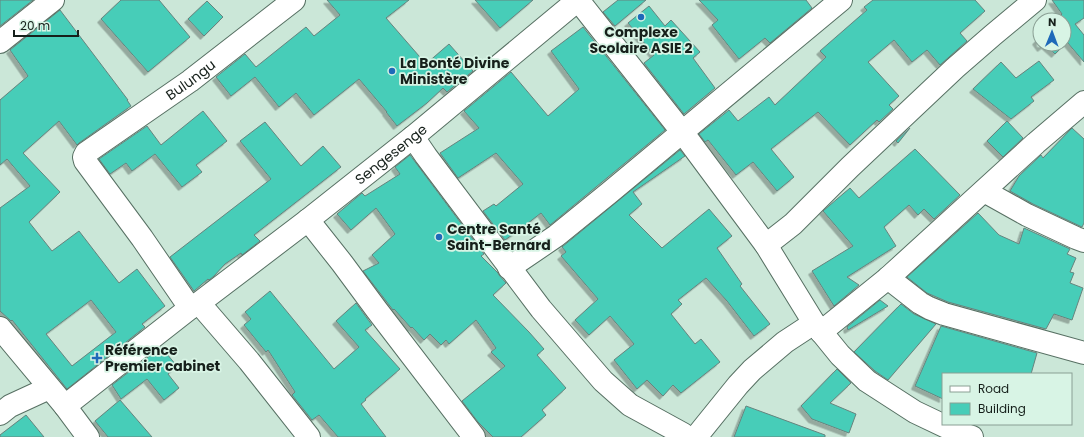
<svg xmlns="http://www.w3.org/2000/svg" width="1084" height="437" font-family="Poppins,sans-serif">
<defs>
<filter id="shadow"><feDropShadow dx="-3.5" dy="3.5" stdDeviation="0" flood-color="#0004"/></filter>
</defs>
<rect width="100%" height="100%" fill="#cbe7d8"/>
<path fill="#47cdb8" stroke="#66847e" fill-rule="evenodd" filter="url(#shadow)" d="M0 0H33L0 26Z
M121 0H159L190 37 148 72 101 19Z
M327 0H409L386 18 426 64 449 44 473 71 447 92 443 88 427 103 397 126 386 112H387L359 79 314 115 296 93 279 107 255 77 231 96 216 77 245 54 256 67 306 27 314 36 340 15Z
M475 0H533L500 28Z
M618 0H646L615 26 603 12Z
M699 0H806L812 8 770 43 765 38 739 59 712 25 718 20Z
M873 0H975L985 11 960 33 967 41 940 65 927 50 912 62 894 40 868 62 899 96 889 105 893 109 879 122 877 120 850 145 818 112 771 149 794 177 777 191 753 162 736 175 708 140 705 142 699 134 729 110 738 121 769 97 775 105 826 57 820 51 867 10 864 7Z
M1052 0H1084V18L1075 24 1084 35V62L1067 42 1055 54 1045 45 1041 48 1036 41 1040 37V44H1064V20H1056L1062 14Z
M207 1 223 17 204 36 188 19Z
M649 6 665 26 671 20 700 52 693 58 715 88 684 114 644 63 654 55 628 23Z
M60 10 128 100H127L131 106 79 143 77 145 59 121 23 153 60 192 29 222 52 251 79 231 119 283 137 269 165 306 142 324 145 327 67 389 12 320 11 321 0 311V208L30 186 7 159 0 165V100L28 76 10 50ZM91 300 116 332 72 366 46 334Z
M583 27 665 130 550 225 541 213 523 227 505 240 483 211 494 204 496 206 523 184 496 153 458 178 440 153 479 128 464 111 511 72 548 116 579 89 551 51Z
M1039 61 1054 80 1031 97 1034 101 1011 119 973 89 1001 62 1016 78Z
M203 111 227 141 196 165 202 172 182 187 155 154 132 171 126 163 110 174 99 159 147 126 161 145Z
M1007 121 1023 138 1003 157 987 141Z
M265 122 301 166 323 146 341 167 254 235 260 241 242 255 241 253 225 264 214 276 209 280 208 279 194 291 170 257 271 179 240 141Z
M910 128 898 143 896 141Z
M1072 128 1084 139V223L1082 227 1033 204 1010 191 1019 176 1041 155 1043 158Z
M915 149 960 195 934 219 924 209 918 215 909 205 884 227 896 246 847 277 859 285 834 306 812 271 853 246 823 211 850 188 859 198Z
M680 150 685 156 633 192 642 204 629 215 662 248 709 209 732 236 717 248 742 284 740 286 770 324 754 336 727 301 706 278 678 300 682 304 671 314 695 344 701 339 720 362 681 393 673 385 663 396 647 380 637 389 614 360 634 344 610 316 589 335 575 320 598 299 561 256 566 252 562 247Z
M410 155 484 254 481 256 498 273 499 275 506 283 493 295 529 332 544 349 537 355 566 388 542 410 546 415 521 437H493L478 422 462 401 505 366 491 352 496 348 476 320 449 344 446 340 441 345 430 334 424 340 412 327 411 328 394 309 393 310 363 271 379 263 372 255 395 234 376 208 351 230 337 214 362 193 365 196 400 174 395 167Z
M978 213 999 235 1019 244 1024 228 1070 249 1067 254 1076 258 1070 272 1074 273 1070 283 1083 288 1072 320 1054 314 1046 329 948 302 927 293 907 277Z
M270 291 334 369 359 347 336 321 356 303 372 325 365 330 400 369 365 399 366 400 361 404 386 437H338L319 415 312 420 292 395 295 392 268 350 266 352 244 325 251 319 245 312Z
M880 300 888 306 848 330 847 327Z
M901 304 914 314 936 324 888 380 875 371 854 352Z
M941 326 1037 353 1031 374H943V399L915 386Z
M161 347 177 366 168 374 179 388 164 400 147 379 121 399 112 385Z
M837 369 851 383 830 403 856 414 849 433 812 419 801 406Z
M120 400 152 437H108L95 421Z
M746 406 825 435V437H734Z
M26 415 44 437H0V435Z"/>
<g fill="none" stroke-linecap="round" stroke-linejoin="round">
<defs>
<g id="minor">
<path d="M0 42 53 0"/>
<path d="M413 137 426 156 541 309 603 381 630 405 672 428 683 434 685 437"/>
<path d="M984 191 1027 215 1076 238 1084 241"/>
<path d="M308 220 342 263 376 309 474 437"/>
<path d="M766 245 793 224 850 167 955 68 993 35 1035 0"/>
<path d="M509 268 556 236 609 193 841 0"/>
<path d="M888 278 920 303 929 308 944 314 1084 353"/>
<path d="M199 303 249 361 309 437"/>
<path id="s1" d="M190 308 142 238 85 161 84 157 86 153 190 81 294 0"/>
<path d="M0 328 65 406 88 437"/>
<path d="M821 332 888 278 1036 143 1084 102"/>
<path id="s2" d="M65 406 190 308 199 303 308 220 413 137 578 0 683 133 766 245 814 323 840 355 867 381 915 412 957 432 972 437"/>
<path d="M0 414 10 406 49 388"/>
<path d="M696 437 738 385 752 370 785 342 814 323"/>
</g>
</defs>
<use href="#minor" stroke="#577063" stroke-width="24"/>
<use href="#minor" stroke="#fff" stroke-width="22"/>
</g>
<g fill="#1e69b9" stroke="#d8f4e5" stroke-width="1.5">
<circle cx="641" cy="17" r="4"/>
<circle cx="392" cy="71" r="4"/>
<circle cx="439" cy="237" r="4"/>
<path d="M95 352h4v4h4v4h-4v4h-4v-4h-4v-4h4z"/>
</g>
<g text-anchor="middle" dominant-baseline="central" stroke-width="3.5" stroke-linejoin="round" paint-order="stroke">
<g font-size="14" font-weight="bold" fill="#16201b" stroke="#d8f4e5" text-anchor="start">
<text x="641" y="32" text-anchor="middle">Complexe<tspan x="641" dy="16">Scolaire ASIE 2</tspan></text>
<text x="400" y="63">La Bonté Divine<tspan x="400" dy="16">Ministère</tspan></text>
<text x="447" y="229">Centre Santé<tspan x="447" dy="16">Saint-Bernard</tspan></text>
<text x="105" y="350">Référence<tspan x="105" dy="16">Premier cabinet</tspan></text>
</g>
<g font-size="14" fill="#16201b" stroke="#d8f4e5">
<text stroke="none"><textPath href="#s1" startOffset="317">Bulungu</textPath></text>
<text stroke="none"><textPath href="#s2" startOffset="412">Sengesenge</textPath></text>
</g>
</g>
<rect x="942" y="373" width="130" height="52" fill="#d8f4e5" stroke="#8a9f94"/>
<rect x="950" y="386" width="20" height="6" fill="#ffffff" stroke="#8a9f94"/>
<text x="978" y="393" font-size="12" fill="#16201b">Road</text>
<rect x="950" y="403" width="20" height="12" fill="#47cdb8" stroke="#8a9f94"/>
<text x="978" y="413" font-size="12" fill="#16201b">Building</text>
<g transform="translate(1052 32) rotate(1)"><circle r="19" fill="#d8f4e5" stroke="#8a9f94"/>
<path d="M0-3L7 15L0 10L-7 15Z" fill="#1e69b9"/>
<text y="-6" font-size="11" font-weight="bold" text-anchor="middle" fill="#16201b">N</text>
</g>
<path d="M14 30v6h64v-6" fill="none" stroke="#16201b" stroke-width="2"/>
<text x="20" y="30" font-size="12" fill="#16201b" stroke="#d8f4e5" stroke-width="3" paint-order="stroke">20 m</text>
</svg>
